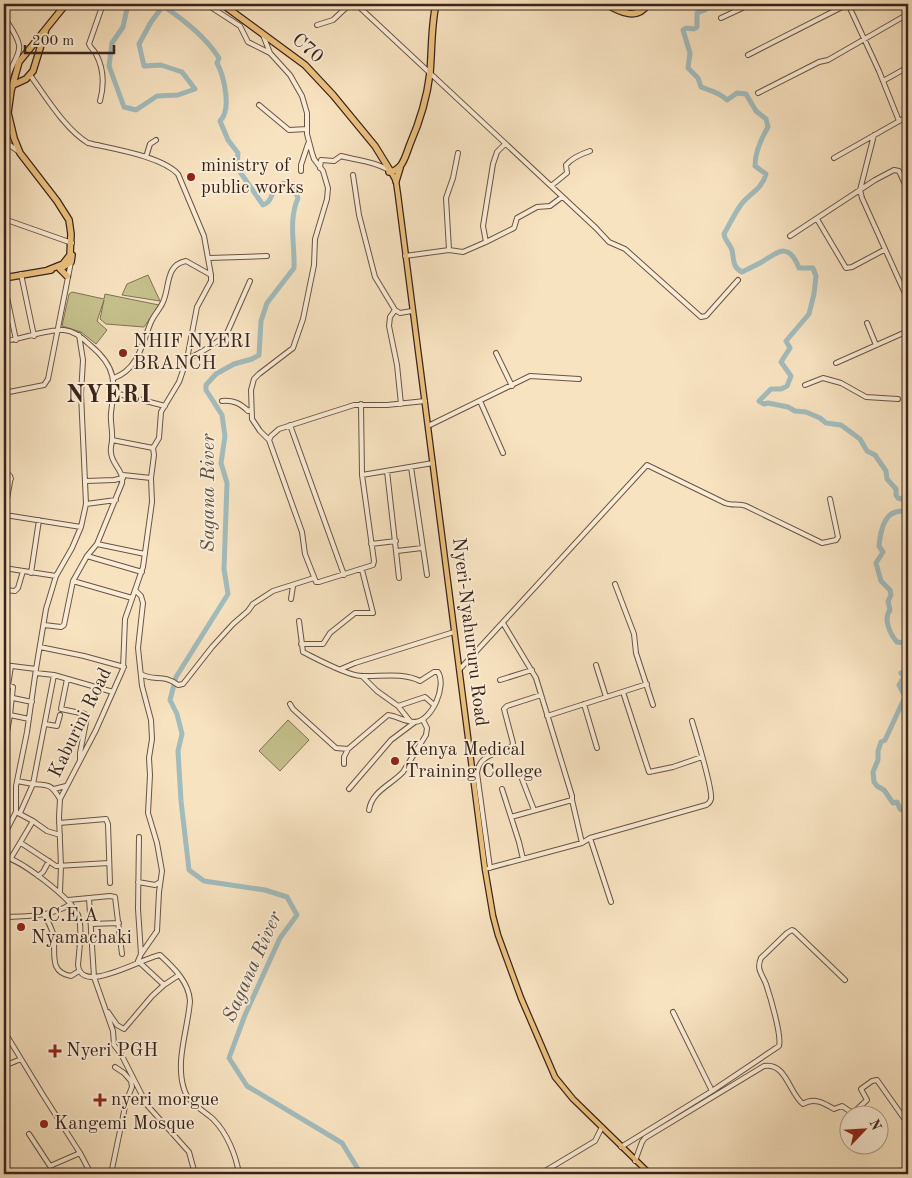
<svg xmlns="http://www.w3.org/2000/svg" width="912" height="1178" font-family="'Old Standard TT',serif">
<rect width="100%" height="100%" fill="#f8e3c1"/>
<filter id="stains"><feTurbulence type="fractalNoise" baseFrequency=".004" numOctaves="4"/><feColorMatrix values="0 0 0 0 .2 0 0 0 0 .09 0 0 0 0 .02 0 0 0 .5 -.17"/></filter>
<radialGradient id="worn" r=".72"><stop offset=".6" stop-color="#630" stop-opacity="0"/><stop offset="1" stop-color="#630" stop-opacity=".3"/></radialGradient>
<path fill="#c5c18d" stroke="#807254" d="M148 275 160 301 122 295 127 284Z
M72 292 104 299 105 294 159 305 144 327 106 324 100 319 104 300 97 321 107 330 96 344 81 332 62 326 69 294Z
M288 720 309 740 280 771 259 751Z"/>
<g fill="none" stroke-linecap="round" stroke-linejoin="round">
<path stroke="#a2bcbd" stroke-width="5" d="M128 4 123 27 112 43 109 66 124 107 136 110 157 96 178 95 195 89 182 72 161 65 144 66 139 44 151 22 163 6C184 20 205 36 219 58L217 63C224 76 232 110 220 121L228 140 238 153 237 166 238 169 263 205C275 201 269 187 285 183L294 189 298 198C288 221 295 244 294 268L267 303 261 321 259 355 252 359 234 364 216 374 206 385V390L222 415 225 436 221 463 227 483 224 569 228 594 176 677 170 700 177 714 182 734 178 751 181 801 189 870 204 881 265 890 287 897 297 915 280 938 245 1015 229 1058 247 1086 342 1143 361 1174
M713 4 705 10 697 13V27L694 29 686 28 683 30 690 53 688 68 698 78 701 87C711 91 719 92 727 100L737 93 746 94 756 111 766 119 768 127C761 139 755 152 755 166L766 174C762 190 748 194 740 206 734 215 729 225 724 234 725 241 730 244 732 250 734 259 732 267 742 272 748 269 754 266 760 263 777 253 788 240 799 268H813L816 276 814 294 809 314 786 341 790 348 781 362 791 376 787 386 781 389H771L759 401 764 404 768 403 788 407 795 411 806 412 820 418 826 423 841 425 860 439 867 451 875 455 886 471 887 479 896 489V495L898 498 908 501
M908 510C904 511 900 511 896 512 883 515 880 535 879 546L883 552 876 563 881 581 890 590 891 595 888 601 890 610C883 619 890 634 897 642L905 643 908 651
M908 671 901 673 904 677 899 685 905 697 885 740 881 742 878 751V760L873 772 874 782 877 786 884 790 893 803 897 802 900 809 908 813"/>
<defs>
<path id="minor" d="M206 4 240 26 248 42 270 53
M356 4 596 228 609 242 625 249 701 317 706 316 738 280
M848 4 879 71 899 121
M4 17C9 25 17 35 19 45 21 58 6 69 8 83 9 86 10 88 11 90
M721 18 751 4
M317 25 333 20 350 4
M263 35 270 53 290 75 302 96 307 113V134L312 153 314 159 323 171 328 188 327 199 315 239 314 265 303 319 294 345 293 348 259 374 254 379 251 390 252 419 260 431 269 440
M748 55 848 4
M30 75C46 97 65 129 88 143 113 149 161 156 178 174L204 236 211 275V281L197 307 187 359 179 382 161 412 159 438 153 448 154 455 151 478 152 502 143 567 125 619 123 669 96 730 60 799 59 817 61 866 60 892
M883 81 908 67
M758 93 819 62 828 60 908 14
M100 101C104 86 104 69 96 54 94 50 91 49 89 44L103 4
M259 105 289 130 307 129
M874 135 860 190 862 198 908 300
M4 141 18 151
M146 157 150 144 156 140
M834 158 908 116
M320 168 321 160 334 161 341 156C359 161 370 160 387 169
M301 171V165L308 144
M353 175 359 215 375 277 395 310 400 313 412 311
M551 186 567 173 566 165C572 158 581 154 590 151
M4 219 72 243
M817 219 846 268 852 267 884 250
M790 236 875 180 894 170 899 171 908 191
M486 242 514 228 517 218 537 207 550 206 562 197
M449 250 446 198 453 178 458 153
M405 256 449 250 463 252 486 242 483 226 493 164 497 152 505 144
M209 258 267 256
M21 274 34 336
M4 283 16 340
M395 310 390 317 389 326 397 365 401 404
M867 323 876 345
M4 341C22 339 47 329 64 330 75 331 83 338 90 345 117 367 115 382 111 413 110 422 113 431 112 440 112 444 110 448 111 452 111 464 124 470 122 483L97 544 87 556 73 581 64 625 61 627 44 625
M496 353 512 386
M187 359C199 354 219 342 227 333L250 281
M836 363 908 331
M114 378C139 369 142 343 151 322 154 315 160 309 163 302 170 287 165 265 186 261L211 275
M805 385 823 378 841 383 866 397 898 399
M4 393 44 385 48 379 71 262
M115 393 165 406
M222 401C233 400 240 403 248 411L251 410
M425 401 387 405H354L279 429 271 436 269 440 302 532 305 554 316 582H319L373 565 374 561 362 475 433 463
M480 401 503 453
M361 404 362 475
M290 425 344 575
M428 426 530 376 579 379
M112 440 153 448
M411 467 427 575
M4 470 10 476 11 479 8 482 4 480
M387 471 399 578
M4 475V476
M123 475 151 478
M86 481 114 480 123 478
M86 504 116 500
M5 515 81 527
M4 516 10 482
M97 544 145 554
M371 544 396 541
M397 551 422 548
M87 556 142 572
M4 568 56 576
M31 573 39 520
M5 581 4 590 15 591 18 588 23 571
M73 581 132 598
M615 584 634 634 636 653 653 705
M135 590 141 596 143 603 138 648 142 686 151 720 152 739 149 758 150 775 148 813 157 843 162 871 159 892 157 931 141 954
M291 599 293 586
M299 621 303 652C317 659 346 675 361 676 380 677 402 672 420 681L434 672H438C447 686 432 721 415 722 405 722 397 716 388 715L348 749 344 757V764
M503 623 536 678 572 796V800
M301 644H323L330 633 355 613H373L362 570
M40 647 84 656 124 667
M4 665 36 669 46 609 56 576 72 548 81 527 86 504 81 394 83 360 79 335
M596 665 606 697
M341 669 355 663 454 632
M460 669 647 465 725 503C732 506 739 503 746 506L822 543 836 540 838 537 830 499
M36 673 54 675 113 692
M141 674C154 682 163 673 178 685L183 684 212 647 233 624 248 611 253 604 273 591 314 578
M362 676 377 691 398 706 410 721
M67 679 61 709 85 714 87 717 80 753V760
M500 680 532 670
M623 692 649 772 673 767 702 757
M13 698 32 702
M290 704 293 709 336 748 348 749
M584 704 597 748
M398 706 425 697 434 705
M4 712 11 666
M4 714 10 715 13 687 8 685
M547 716 647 684
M45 724 57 726 60 715
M4 749 10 715 29 719
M522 779 534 810
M17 781 33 784 54 675
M54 789 66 786
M349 789 391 740 415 722
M502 789 519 842 523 859
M369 810C372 791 391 785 403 772L426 735 427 728 423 720
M20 813 33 784C49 785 51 784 60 799
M511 817 572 800 582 843
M33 821 47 831 60 835
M59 823 106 819 108 824 110 883
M4 835 16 812V786L27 732 36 669
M139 837 138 909 141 954 138 961 164 985
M590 838 611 902
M21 843 56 866 109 863
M4 857C20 859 72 899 78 915 83 927 79 951 78 965 81 996 144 957 160 955 173 967 189 982 190 1001 188 1029 175 1061 184 1089 188 1103 203 1110 213 1119 227 1133 236 1155 239 1174
M11 858 33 821 18 813
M490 868 477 773C479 754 498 754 512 746L513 743 504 709 507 706 541 695
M485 869 582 843 590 838 706 805C709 803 710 803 711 799 713 789 696 735 692 721
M38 876 43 872 49 861
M138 882 155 885 160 882
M89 898 94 977 113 1031 114 1045 121 1054 147 1105 189 1152 195 1174
M68 900 110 896 115 897 122 954
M44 915C48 921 51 927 53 933 57 951 47 972 71 976L79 971
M4 917C28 916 50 917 71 904
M91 924 119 923
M108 1012 117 1025 124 1029 152 996 164 985 179 975
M4 1031 43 1095 80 1153 91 1174
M4 1066 21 1059
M712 1091 779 1046C782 1036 770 996 766 984 762 974 756 969 761 958L787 933 792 930 794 931 845 980
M29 1134 50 1166 80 1153
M621 1147 712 1091 673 1012
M635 1161 642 1142 645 1138 764 1066C786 1062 789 1093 803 1104 814 1097 824 1103 834 1109L842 1106 851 1112 855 1111 867 1100 861 1089 872 1081 877 1080 908 1124
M111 1174 126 1102 132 1087 131 1081 124 1073 115 1067
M540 1174 595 1141 602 1127"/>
<path id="major" d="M391 172 396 181 398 195 485 869 493 916 498 935 521 998 555 1077 573 1099 650 1174"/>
<path id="highway" d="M222 4 305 65 333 95 375 146 391 172
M606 4C620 12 637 21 648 4
M13 85 26 79 33 71 46 29
M389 172C403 170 405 157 410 144 420 121 427 98 430 73 432 50 431 27 436 4
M396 181 400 168
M60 269 71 262 72 255
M60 269 67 276
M48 270 63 264 70 255 71 234 69 220 57 201 20 153 14 138 8 113 11 91 19 62 66 4
M4 278 51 270"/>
</defs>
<use href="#minor" stroke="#6a5344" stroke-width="6"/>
<use href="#major" stroke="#3a231b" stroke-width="7"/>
<use href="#highway" stroke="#3a231b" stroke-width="8"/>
<use href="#minor" stroke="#faedd7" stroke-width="4"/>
<use href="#major" stroke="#ecc280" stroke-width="4.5"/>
<use href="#highway" stroke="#ecc280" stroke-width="5.5"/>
</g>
<g fill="#8f2418" stroke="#faedd7" stroke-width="2">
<circle cx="191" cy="177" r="5"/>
<circle cx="123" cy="353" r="5"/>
<circle cx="395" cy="761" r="5"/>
<circle cx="21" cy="927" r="5"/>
<path d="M52.5 1043.5h5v5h5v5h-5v5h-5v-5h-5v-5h5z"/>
<path d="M97.5 1092.5h5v5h5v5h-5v5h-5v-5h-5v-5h5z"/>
<circle cx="44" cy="1124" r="5"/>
</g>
<g text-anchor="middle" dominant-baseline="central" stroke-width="4" stroke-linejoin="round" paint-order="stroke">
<g font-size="19" fill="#3a231b" stroke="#faedd7">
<text transform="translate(307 49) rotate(41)">C70</text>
<text transform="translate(469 632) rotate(83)">Nyeri-Nyahururu Road</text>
<text transform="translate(81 723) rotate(-64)">Kaburini Road</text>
</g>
<g font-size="19" fill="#3a231b" stroke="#faedd7" text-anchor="start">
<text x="201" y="166">ministry of<tspan x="201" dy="22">public works</tspan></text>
<text x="133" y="342">NHIF NYERI<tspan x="133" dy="22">BRANCH</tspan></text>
<text x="405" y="750">Kenya Medical<tspan x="405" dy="22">Training College</tspan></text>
<text x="31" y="916">P.C.E.A<tspan x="31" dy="22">Nyamachaki</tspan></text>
<text x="66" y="1051">Nyeri PGH</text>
<text x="111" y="1100">nyeri morgue</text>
<text x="54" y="1124">Kangemi Mosque</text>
</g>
<g font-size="20" font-style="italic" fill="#59514c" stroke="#faedd7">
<text transform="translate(209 493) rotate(-90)">Sagana River</text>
<text transform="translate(253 967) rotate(-66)">Sagana River</text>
</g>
<g font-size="24" font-weight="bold" letter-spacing="1" fill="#3a231b" stroke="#faedd7">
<text x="109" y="396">NYERI</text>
</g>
</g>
<rect width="912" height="1178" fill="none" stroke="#f8e3c1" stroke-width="20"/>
<rect x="5" y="5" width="902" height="1168" fill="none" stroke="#3a231b" stroke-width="2.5"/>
<rect x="10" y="10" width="892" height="1158" fill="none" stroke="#3a231b"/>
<g transform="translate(864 1130) rotate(65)"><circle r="24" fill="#faedd7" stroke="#ad9c8c"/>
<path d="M0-4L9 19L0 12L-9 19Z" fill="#8f2418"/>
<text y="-8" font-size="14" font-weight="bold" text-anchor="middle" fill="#3a231b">N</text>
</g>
<path d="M25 45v8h89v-8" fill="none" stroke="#3a231b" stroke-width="2.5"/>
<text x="32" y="45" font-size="15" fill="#3a231b" stroke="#faedd7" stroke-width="4" paint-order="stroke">200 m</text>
<rect width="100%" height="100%" filter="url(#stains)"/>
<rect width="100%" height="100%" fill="url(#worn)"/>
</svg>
